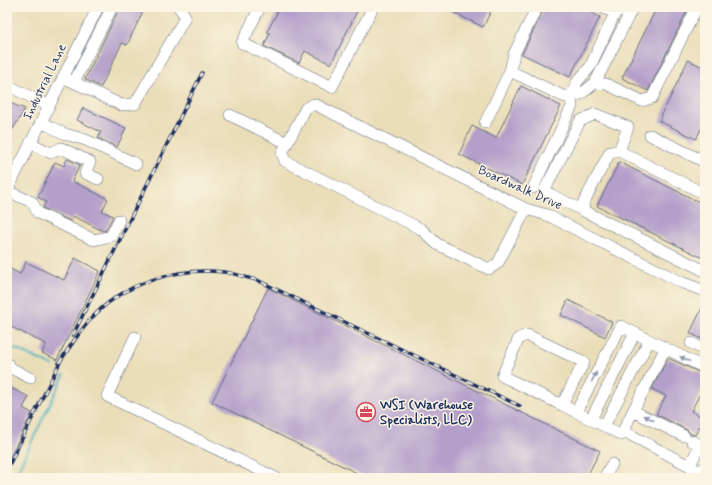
<svg xmlns="http://www.w3.org/2000/svg" width="712" height="485" font-family="Mynerve,sans-serif">
<rect width="100%" height="100%" fill="#fcf5e5"/>
<filter id="ink" filterUnits="userSpaceOnUse"><feTurbulence type="fractalNoise" baseFrequency=".025" numOctaves="2"/><feDisplacementMap in="SourceGraphic" scale="8" xChannelSelector="R" yChannelSelector="G"/><feConvolveMatrix kernelMatrix="1 2 1 2 8 2 1 2 1" color-interpolation-filters="sRGB"/></filter>
<filter id="wash" filterUnits="userSpaceOnUse"><feTurbulence type="fractalNoise" baseFrequency=".012" numOctaves="4" result="noise"/><feDisplacementMap in="SourceGraphic" scale="16" xChannelSelector="R" yChannelSelector="G"/><feGaussianBlur stdDeviation="0.9" result="paint"/><feColorMatrix in="noise" values="0 0 0 0 0 0 0 0 0 0 0 0 0 0 0 0 0 1.4 0 .05"/><feComposite in="paint" operator="in"/></filter>
<g filter="url(#wash)">
<rect width="100%" height="100%" fill="#eadeb9"/>
<g fill="none" stroke-linecap="round" stroke-linejoin="round">
<path stroke="#44b1c1" stroke-width="2" d="M7 345 53 366
M14 478 64 375"/>
</g>
<g id="blocks">
<path fill="#b39fca" d="M120 7H145L127 45 122 43 101 87 85 79Z
M280 7H359L331 64 305 51 299 63 264 46 270 33 267 32Z
M442 7H493L483 27Z
M545 7H580L600 17 570 77 522 54Z
M657 7H689L648 91 622 78Z
M688 60 705 68V121L696 139 659 121Z
M521 86 561 106 522 185 459 154 472 126 496 138Z
M7 102 25 109 13 129 7 126Z
M83 108 126 128 117 147 98 138 101 132 77 120Z
M67 159 80 165 72 181 108 199 102 211 113 216 106 230 103 231 73 216 71 221 43 208 46 202 38 197 55 162 64 166Z
M619 162 705 205V259L597 206Z
M75 258 100 271 57 360 42 353 46 344 7 325V267L20 274 26 262 64 280Z
M268 288 600 451 586 478H367L212 402Z
M568 300 612 322 605 337 561 315Z
M705 302V341L690 333Z
M668 358 705 375V392L702 390 691 411 704 418 695 435 691 434 687 430 656 414 666 396 652 389Z
M7 386 29 397 23 408 32 413 7 463Z"/>
</g>
</g>
<g filter="url(#ink)">
<use href="#blocks" fill-opacity="0" stroke="#636c7e" stroke-width="1"/>
<g fill="none" stroke-linecap="round" stroke-linejoin="round">
<defs>
<path id="minor" d="M260 7 242 43 332 87 373 7
M601 7 608 10 622 11
M510 71 514 54 537 7
M63 77 121 105 135 104 183 21 185 16 179 7
M74 82 112 7
M595 83 633 7
M7 85 49 106
M230 115 287 143
M41 122 65 134 86 140 136 164
M485 123 510 71 565 97 581 94 595 83 606 84 642 101 652 98 697 7
M650 135 701 160 705 152
M30 143 51 153 61 148 90 162 85 173 98 179
M533 188 572 106 571 96 577 82 590 67 616 11
M705 189 703 193 619 151 610 152 583 204 584 211 705 271
M7 191 98 7
M7 191 32 202 38 213 94 240 111 236 119 220
M526 209 498 263 489 269 437 244 421 229 285 161 282 153 306 108 314 104 526 209 547 215 683 283 705 291
M584 211 544 191 580 121 595 114 628 127 619 151
M135 337 107 396 276 478
M691 343 705 350
M7 363 11 368 30 378
M562 405 502 376 519 338 527 335 584 362 562 405 622 435 623 431
M633 411 665 349
M576 412 621 326 705 368
M591 419 635 333
M604 426 649 341
M684 436 633 411 623 431 703 473
M690 465 700 445 692 441
M604 478 612 464"/>
<path id="major" d="M700 478 705 468"/>
</defs>
<use href="#minor" stroke="#636c7e" stroke-width="12"/>
<use href="#major" stroke="#636c7e" stroke-width="14"/>
<use href="#minor" stroke="#fff" stroke-width="11"/>
<use href="#major" stroke="#fff" stroke-width="13"/>
<defs>
<path id="rail" d="M73 335 202 73
M59 363C69 348 78 334 89 321 122 283 175 267 224 272 235 273 246 278 257 280L520 406
M7 469 62 358"/>
</defs>
<use href="#rail" stroke="#1b2f5e" stroke-width="3.5"/>
<use href="#rail" stroke="#fcf5e5" stroke-width="2" stroke-dasharray="6" stroke-linecap="butt"/>
</g>
<defs><path id="oneway-solid" d="M-6-.8H1V-3.2L6.5 0L1 3.2V.8H-6Z"/></defs>
<g fill="#8d97ae">
<use href="#oneway-solid" transform="translate(685 359) rotate(-154)"/>
<use href="#oneway-solid" transform="translate(594 377) rotate(-63)"/>
<use href="#oneway-solid" transform="translate(649 418) rotate(-153)"/>
</g>
</g>
<defs>
<symbol id="office-ring" viewBox="-11 -11 22 22"><circle r="9.5" fill="#fcf5e5" stroke="#d1495b" stroke-width="1.5"/><path d="M-6-3h4V-5.5h4V-3h4V5H-6ZM-1-4.5V-3h2v-1.5ZM-6 0V1H6V0Z" fill="#d1495b"/></symbol>
</defs>
<g fill-rule="evenodd">
<use href="#office-ring" x="355" y="401" width="22" height="22"/>
</g>
<g text-anchor="middle" dominant-baseline="central" stroke-width="3" stroke-linejoin="round" paint-order="stroke">
<g font-size="13" fill="#1b2f5e" stroke="#fcf5e5">
<text transform="translate(45 82) rotate(-64)">Industrial Lane</text>
<text transform="translate(520 188) rotate(24)">Boardwalk Drive</text>
</g>
<g font-size="13" font-weight="bold" fill="#1b2f5e" stroke="#fcf5e5" text-anchor="start">
<text x="380" y="405">WSI (Warehouse<tspan x="380" dy="15">Specialists, LLC)</tspan></text>
</g>
</g>
<rect width="712" height="485" fill="none" stroke="#fcf5e5" stroke-width="24"/>
</svg>
